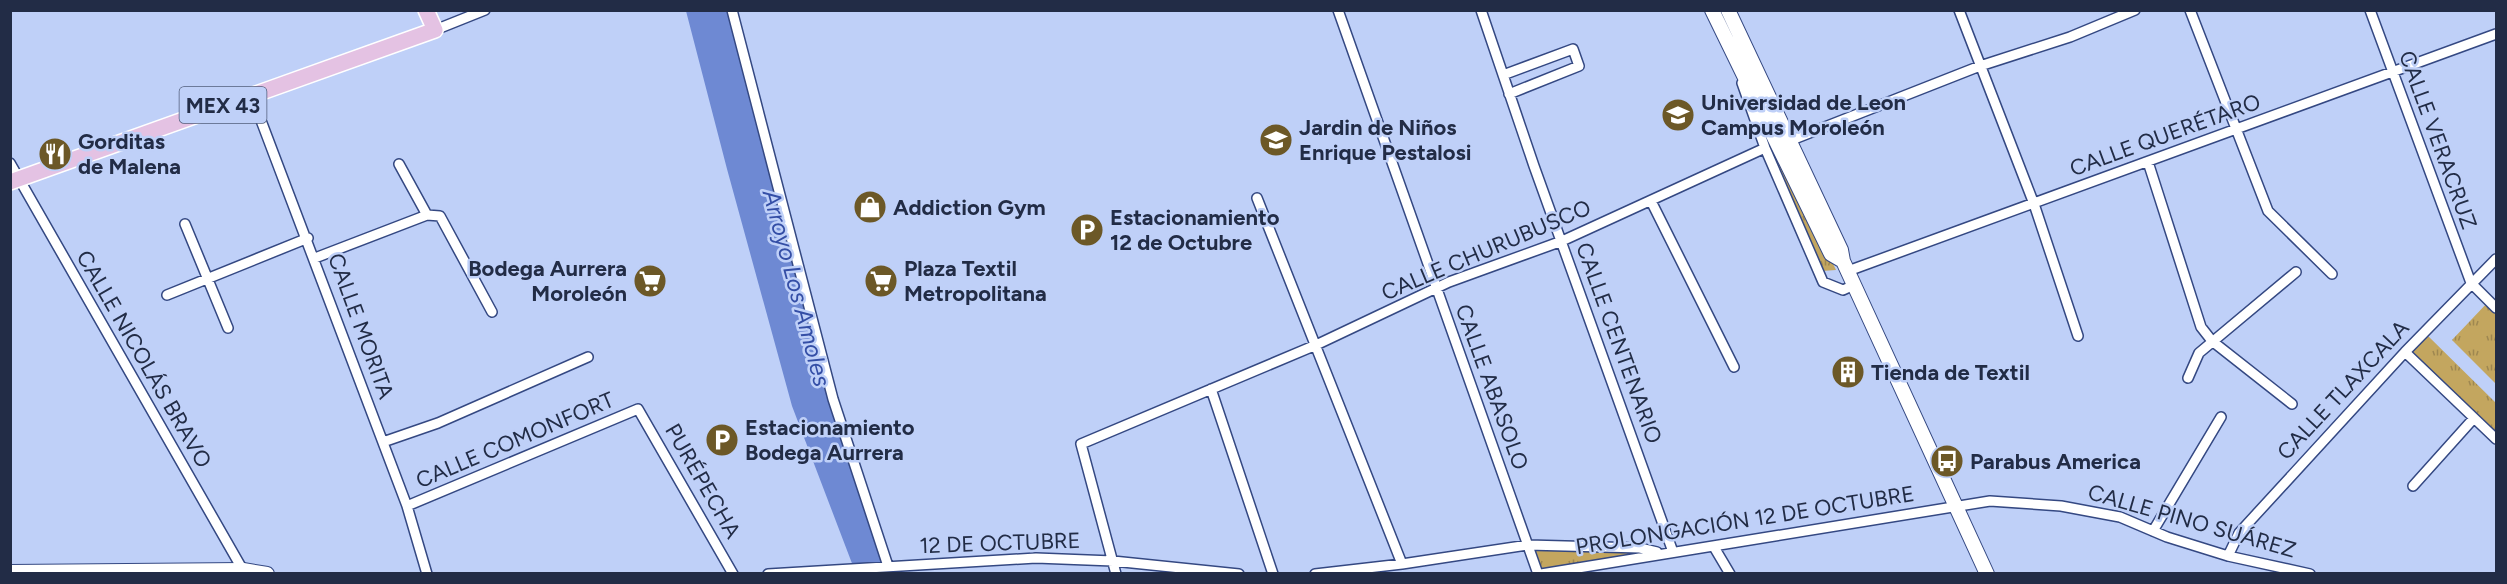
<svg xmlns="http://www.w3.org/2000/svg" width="2507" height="584" font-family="Figtree,sans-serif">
<defs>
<pattern id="grass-tufts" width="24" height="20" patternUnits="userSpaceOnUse" patternTransform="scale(1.5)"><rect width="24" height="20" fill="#c3a65f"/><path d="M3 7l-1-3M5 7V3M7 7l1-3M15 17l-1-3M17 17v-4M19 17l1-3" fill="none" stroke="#9e8750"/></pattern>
</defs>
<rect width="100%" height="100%" fill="#bfd0f8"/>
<path fill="url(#grass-tufts)" d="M1768 130 1836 270 1822 271 1775 158Z
M2489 301 2496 308V384L2452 340Z
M2424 332 2496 403V439L2405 352Z
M1528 545 1662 553 1541 573Z"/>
<path fill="#6e89d3" d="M686 11H727L738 42 768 161 886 565 853 566 792 406 727 169Z"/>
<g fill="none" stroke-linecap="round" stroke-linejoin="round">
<defs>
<path id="street" d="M732 10 833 399 888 566
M1338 10 1538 574
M1481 10 1534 166 1673 552
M1959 10 2034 204 2078 336
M2190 10 2268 211 2332 274
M2370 10 2471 283 2496 308
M435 30 485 10
M1503 75 1573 49 1579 66 1509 94
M1742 83 1765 148 1823 282 1843 290 1854 285
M251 94 407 506 427 574
M1784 143 1980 66 2070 37 2135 10
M2148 162 2201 327 2212 341 2292 404
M10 163 244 572
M399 164 427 215
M1257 198 1402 564
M1651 201 1734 367
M185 224 228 328
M315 258 427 215 440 216 492 312
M1848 271 2496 34
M167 295 308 238
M2405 352 2496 439
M2188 378 2199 353 2296 272
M1211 389 1273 574
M383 442 438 423 588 357
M2413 486 2474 418
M407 506 638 409 733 574
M2153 531 2221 417
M1714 547 1730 574
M2228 556 2239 533 2405 352 2496 259
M768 574 1036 558 1113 561 1239 574
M1116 574 1081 444 1316 345 1449 282 1562 241 1765 148
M1315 574 1402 564 1528 545 1640 548 1657 552
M1541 574 1990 501 2061 506 2120 517 2167 537 2228 556 2310 574"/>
<path id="secondary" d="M1712 10 1831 254 1843 261
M1728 10 1841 250 1843 261 1987 574
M10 572 243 570 267 574"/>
<path id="primary" d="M10 182 435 30 426 10"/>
</defs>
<use href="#street" stroke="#344882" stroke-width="12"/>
<use href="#secondary" stroke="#344882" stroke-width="16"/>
<use href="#primary" stroke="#fff" stroke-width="18"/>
<use href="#street" stroke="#fff" stroke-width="9"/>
<use href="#secondary" stroke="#fff" stroke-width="14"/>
<use href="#primary" stroke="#e4c2e3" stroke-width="15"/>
</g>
<defs>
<symbol id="university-disc" viewBox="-11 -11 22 22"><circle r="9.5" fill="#6c5827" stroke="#bfd0f8"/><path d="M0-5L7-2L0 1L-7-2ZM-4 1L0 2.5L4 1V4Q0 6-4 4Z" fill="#fff"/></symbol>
<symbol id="school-disc" viewBox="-11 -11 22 22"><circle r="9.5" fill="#6c5827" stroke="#bfd0f8"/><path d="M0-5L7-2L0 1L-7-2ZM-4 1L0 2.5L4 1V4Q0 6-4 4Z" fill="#fff"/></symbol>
<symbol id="restaurant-disc" viewBox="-11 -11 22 22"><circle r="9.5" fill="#6c5827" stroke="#bfd0f8"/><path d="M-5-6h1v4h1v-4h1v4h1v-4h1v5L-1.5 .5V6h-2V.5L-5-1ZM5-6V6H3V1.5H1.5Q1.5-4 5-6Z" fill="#fff"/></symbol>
<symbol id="shop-disc" viewBox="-11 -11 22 22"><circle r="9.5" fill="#6c5827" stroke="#bfd0f8"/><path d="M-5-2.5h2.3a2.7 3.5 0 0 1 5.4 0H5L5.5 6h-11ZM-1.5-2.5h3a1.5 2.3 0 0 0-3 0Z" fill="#fff"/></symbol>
<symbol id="parking-disc" viewBox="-11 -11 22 22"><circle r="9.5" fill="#6c5827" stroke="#bfd0f8"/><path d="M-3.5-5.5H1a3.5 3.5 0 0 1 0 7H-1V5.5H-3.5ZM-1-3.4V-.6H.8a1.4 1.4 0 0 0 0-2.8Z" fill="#fff"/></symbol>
<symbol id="supermarket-disc" viewBox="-11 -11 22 22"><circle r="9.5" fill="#6c5827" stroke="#bfd0f8"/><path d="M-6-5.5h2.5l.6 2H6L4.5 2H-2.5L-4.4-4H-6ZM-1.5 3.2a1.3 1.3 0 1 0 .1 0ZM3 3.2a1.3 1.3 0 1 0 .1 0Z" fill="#fff"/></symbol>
<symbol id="building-disc" viewBox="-11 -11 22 22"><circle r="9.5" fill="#6c5827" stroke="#bfd0f8"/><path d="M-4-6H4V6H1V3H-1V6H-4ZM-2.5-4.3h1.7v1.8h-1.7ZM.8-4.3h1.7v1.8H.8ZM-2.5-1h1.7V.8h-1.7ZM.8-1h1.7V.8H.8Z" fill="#fff"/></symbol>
<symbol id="bus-disc" viewBox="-11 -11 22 22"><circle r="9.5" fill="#6c5827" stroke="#bfd0f8"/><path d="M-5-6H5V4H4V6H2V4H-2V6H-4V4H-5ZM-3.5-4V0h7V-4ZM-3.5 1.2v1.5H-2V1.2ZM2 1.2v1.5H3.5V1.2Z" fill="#fff"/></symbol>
</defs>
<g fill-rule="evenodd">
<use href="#university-disc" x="1659" y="96" width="38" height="38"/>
<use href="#school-disc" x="1257" y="121" width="38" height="38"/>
<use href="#restaurant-disc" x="36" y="135" width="38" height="38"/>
<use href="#shop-disc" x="851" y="188" width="38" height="38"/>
<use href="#parking-disc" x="1068" y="211" width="38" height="38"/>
<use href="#supermarket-disc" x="631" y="262" width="38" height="38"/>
<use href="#supermarket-disc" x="862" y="262" width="38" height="38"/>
<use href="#building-disc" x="1829" y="353" width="38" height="38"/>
<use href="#parking-disc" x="703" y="421" width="38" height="38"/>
<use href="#bus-disc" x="1928" y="442" width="38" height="38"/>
</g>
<g text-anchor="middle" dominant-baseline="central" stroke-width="5" stroke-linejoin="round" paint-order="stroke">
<rect fill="#bfd0f8" stroke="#515d7b" stroke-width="1.5" x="179.5" y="87" width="87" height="36" rx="4.5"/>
<g font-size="21" font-weight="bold" fill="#222c46">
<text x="223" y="105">MEX 43</text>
</g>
<g font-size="22" font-weight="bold" fill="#222c46" stroke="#bfd0f8" text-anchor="start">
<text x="1701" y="102">Universidad de Leon<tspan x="1701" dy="25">Campus Moroleón</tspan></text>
<text x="1299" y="127">Jardin de Niños<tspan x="1299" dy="25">Enrique Pestalosi</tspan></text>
<text x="78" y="141">Gorditas<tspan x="78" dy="25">de Malena</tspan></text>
<text x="893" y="207">Addiction Gym</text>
<text x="1110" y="217">Estacionamiento<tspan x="1110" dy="25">12 de Octubre</tspan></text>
<text x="627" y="268" text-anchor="end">Bodega Aurrera<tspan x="627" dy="25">Moroleón</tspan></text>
<text x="904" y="268">Plaza Textil<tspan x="904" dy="25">Metropolitana</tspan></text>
<text x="1871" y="372">Tienda de Textil</text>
<text x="745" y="427">Estacionamiento<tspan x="745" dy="25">Bodega Aurrera</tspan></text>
<text x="1970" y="461">Parabus America</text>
</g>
<g font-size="22" fill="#222c46" stroke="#bfd0f8">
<text transform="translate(2165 135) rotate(-20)">CALLE QUERÉTARO</text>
<text transform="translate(2438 140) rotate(70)">CALLE VERACRUZ</text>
<text transform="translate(1486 250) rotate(-23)">CALLE CHURUBUSCO</text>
<text transform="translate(361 326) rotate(70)">CALLE MORITA</text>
<text transform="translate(1619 343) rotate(70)">CALLE CENTENARIO</text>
<text transform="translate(144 359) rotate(60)">CALLE NICOLÁS BRAVO</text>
<text transform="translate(1492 387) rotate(70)">CALLE ABASOLO</text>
<text transform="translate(2343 390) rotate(-47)">CALLE TLAXCALA</text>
<text transform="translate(515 440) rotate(-23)">CALLE COMONFORT</text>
<text transform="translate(703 481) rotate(60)">PURÉPECHA</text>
<text transform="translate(1745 520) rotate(-9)">PROLONGACIÓN 12 DE OCTUBRE</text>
<text transform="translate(2192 521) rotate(16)">CALLE PINO SUÁREZ</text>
<text transform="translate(1000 543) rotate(-2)">12 DE OCTUBRE</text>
</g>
<g font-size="24" font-style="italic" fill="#344ea6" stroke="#bfd0f8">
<text transform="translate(797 288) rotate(75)">Arroyo Los Amoles</text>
</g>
</g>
<rect width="2507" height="584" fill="none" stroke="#222c46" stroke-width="24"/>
</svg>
